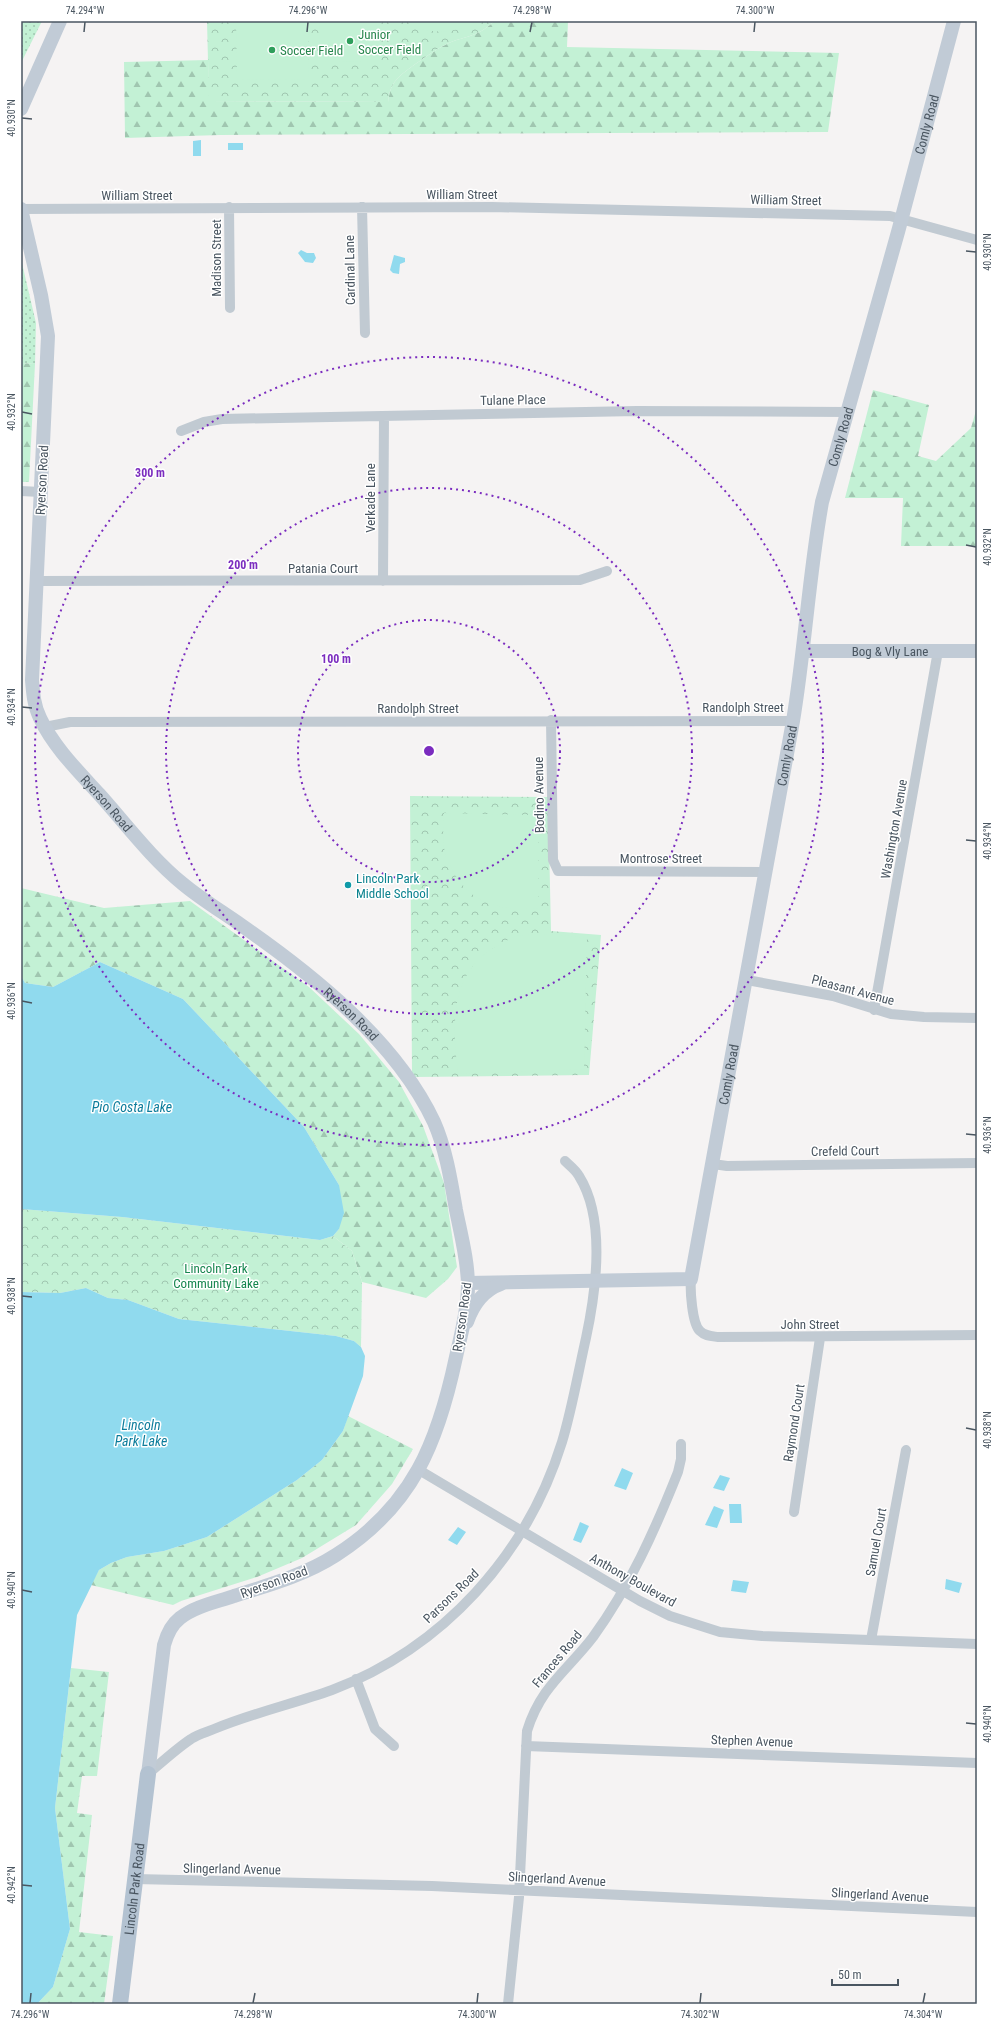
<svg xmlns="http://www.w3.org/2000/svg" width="998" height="2025" font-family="'Roboto Condensed',sans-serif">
<defs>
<pattern id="grass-dots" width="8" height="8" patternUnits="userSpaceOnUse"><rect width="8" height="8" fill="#c3f1d5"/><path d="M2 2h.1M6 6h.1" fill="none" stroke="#a0c6b0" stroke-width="1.8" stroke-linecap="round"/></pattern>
<pattern id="forest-firs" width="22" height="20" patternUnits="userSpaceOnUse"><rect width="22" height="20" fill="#c3f1d5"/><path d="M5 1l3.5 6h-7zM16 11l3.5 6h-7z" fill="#a0c6b0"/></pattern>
<pattern id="park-crowns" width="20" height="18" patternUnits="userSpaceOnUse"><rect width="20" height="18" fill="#c3f1d5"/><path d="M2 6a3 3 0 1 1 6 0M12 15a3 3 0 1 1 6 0" fill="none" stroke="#a0c6b0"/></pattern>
</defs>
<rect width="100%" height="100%" fill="#f5f3f3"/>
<path fill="url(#grass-dots)" d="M21 21H42L21 63Z
M21 259 36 323 35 364 21 363Z"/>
<path fill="url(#forest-firs)" d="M494 21H568L567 47 839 53 828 132 220 135 125 138 124 62 208 60 210 101 388 102C389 94 391 85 397 79 403 72 436 49 445 45 464 35 476 39 494 21Z
M21 363 35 364 29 482H21Z
M873 390 929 405 918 456 936 461 971 428 977 407V546H901L903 498H845Z
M21 888 104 908 190 901 309 987 359 1034 399 1082 423 1126 444 1183 457 1267 448 1279 426 1298 362 1282 352 1251 333 1236 339 1229V1185L304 1127 183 999 100 962 53 987 25 983 21 976Z
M348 1416 413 1449 392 1484 356 1525 302 1558 257 1577 181 1601 173 1605 91 1585 99 1570 111 1563 127 1557 164 1551 207 1537 297 1480 322 1460 343 1431Z
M71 1668 109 1672 97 1776H82L77 1813 92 1815 79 1932 113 1936 104 2004H37L53 1987 70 1929 55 1808Z"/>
<path fill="url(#park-crowns)" d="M207 21H494C476 39 464 35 445 45 436 49 403 72 397 79 391 85 389 94 388 102L209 101Z
M410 796 548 797 551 931 601 935 589 1075 414 1077 412 1074Z
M21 1209 122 1217 320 1240 333 1236 352 1251 362 1282 361 1347 354 1341 336 1336 179 1319 128 1300 108 1298 86 1288 60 1293 21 1292Z"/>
<path fill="#c3f1d5" d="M236 21H308L309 79 237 80Z
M319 21H379L380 61 320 62Z
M418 21H477C458 33 439 33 418 29Z
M444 813 534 815 538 820V908C496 912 464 901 447 859 442 846 443 827 444 813Z
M551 934 587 938 584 1069 458 1074C452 1025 449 970 500 944 505 942 511 938 517 936 527 934 540 935 551 934Z"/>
<path fill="#90daee" d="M201 140V156H193V141Z
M228 143H243V150H228Z
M301 250 307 253H314L316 258 313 263 305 262 298 253Z
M394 255 405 258V262L400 264 399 274 393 273 390 270Z
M100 962 183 999 304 1127 339 1185 344 1213 339 1229 333 1236 320 1240 122 1217 21 1209V976L25 983 53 987Z
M86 1288 108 1298 128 1300 179 1319 336 1336 354 1341 361 1347 365 1356 363 1376 343 1431 322 1460 297 1480 207 1537 164 1551 127 1557 111 1563 99 1570 77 1615 55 1808 70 1929 53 1987 37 2004H21V1292L60 1293Z
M622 1468 633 1473 626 1490 614 1486Z
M720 1475 730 1478 724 1491 713 1488Z
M729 1504H741L742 1523H730Z
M714 1506 724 1510 717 1528 705 1525Z
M580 1522 589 1526 581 1543 573 1540Z
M458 1527 466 1532 457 1545 448 1540Z
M946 1579 962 1583 959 1593 945 1589Z
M733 1580 749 1582 746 1593 731 1591Z"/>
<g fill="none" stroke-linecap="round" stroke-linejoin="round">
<path stroke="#c1cad2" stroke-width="10" d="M229 207 230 308
M362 207 365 333
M21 209 492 207 890 216 977 240
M181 431 204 422 222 419 637 411 847 412
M21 491 40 492
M37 581 580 580 607 571
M383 581 384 416
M551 720 553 860 558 871 766 872
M45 727 70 722 793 721
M747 980 833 996 891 1014 924 1017 977 1018
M874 1010 938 651
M713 1164 727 1166 977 1163
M691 1279C690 1290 692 1324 700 1331 705 1336 711 1336 718 1337L977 1335
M419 1470 640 1601 670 1616 720 1632 762 1636 977 1644
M794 1512 820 1338
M871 1640 906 1450
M356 1679 375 1729 394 1746
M526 1746 977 1763
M148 1774C162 1762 176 1749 191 1739 198 1734 207 1732 214 1729 252 1713 293 1704 332 1690 443 1648 527 1555 562 1442 572 1409 578 1373 586 1338 596 1291 606 1219 579 1176 576 1170 569 1165 565 1161
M135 1879 432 1886 977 1912
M508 2004 519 1897 527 1731C541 1686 567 1671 593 1637 630 1586 655 1530 678 1472L681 1459V1444"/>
<g stroke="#c1cbd6" stroke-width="14">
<path d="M21 109 60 21"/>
<path id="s1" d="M21 209 41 295 48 336 32 680C33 693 34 706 40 718 53 746 78 771 99 794 126 824 151 858 183 884 201 899 221 911 241 925 313 975 396 1041 434 1122 446 1149 451 1181 456 1210 461 1235 468 1261 468 1286 468 1310 461 1334 456 1357 438 1442 413 1506 336 1555 305 1575 269 1585 234 1596 217 1602 195 1606 180 1618 171 1625 167 1634 164 1645L148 1774"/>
<path id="s2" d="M803 651H977"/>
<path id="s3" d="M468 1283 691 1279 793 721C805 648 809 574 822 502L898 232 954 21"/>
<path d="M467 1322C473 1305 484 1290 501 1284"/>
</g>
<path stroke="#b3c2d1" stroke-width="16" id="s4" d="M120 2004 148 1774"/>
</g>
<path fill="none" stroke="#4a5661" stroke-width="1.5" d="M84 32 85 22M307 32 308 22M530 32 532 22M754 32 755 22M22 118 32 119M966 251 976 252M22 412 32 414M966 545 976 547M22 707 32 708M966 840 976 841M22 1001 32 1003M966 1134 976 1135M22 1296 32 1297M966 1428 976 1430M22 1590 32 1592M966 1723 976 1724M22 1885 32 1886M30 2003 31 1993M253 2003 255 1993M477 2003 478 1993M700 2003 701 1993M923 2003 925 1993"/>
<g fill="none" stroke="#7b2cbf" stroke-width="2" stroke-dasharray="2 4">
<circle cx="429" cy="751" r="131"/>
<circle cx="429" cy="751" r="263"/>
<circle cx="429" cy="751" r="394"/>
</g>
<g fill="#2e9e5b" stroke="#fff" stroke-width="1.5">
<circle cx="350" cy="41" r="4"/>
<circle cx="272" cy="50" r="4"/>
</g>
<circle fill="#0f9aa8" stroke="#fff" stroke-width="1.5" cx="348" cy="885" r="4"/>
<g text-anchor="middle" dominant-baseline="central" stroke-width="3" stroke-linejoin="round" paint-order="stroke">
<g font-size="13" fill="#27864d" stroke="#fff" text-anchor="start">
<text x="358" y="34">Junior<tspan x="358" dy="15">Soccer Field</tspan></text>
<text x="280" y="50">Soccer Field</text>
</g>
<g font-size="13" fill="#4a5661" stroke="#fff">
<text stroke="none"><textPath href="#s3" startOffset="1403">Comly Road</textPath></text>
<text x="462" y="194">William Street</text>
<text x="137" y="195">William Street</text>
<text transform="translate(786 200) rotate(1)">William Street</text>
<text transform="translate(216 258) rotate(-90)">Madison Street</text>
<text transform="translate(350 270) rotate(-91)">Cardinal Lane</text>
<text transform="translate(513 400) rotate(-1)">Tulane Place</text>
<text stroke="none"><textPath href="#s3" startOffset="1079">Comly Road</textPath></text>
<text transform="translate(42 480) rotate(-87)">Ryerson Road</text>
<text transform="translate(370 498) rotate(-90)">Verkade Lane</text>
<text x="323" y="568">Patania Court</text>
<text stroke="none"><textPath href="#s2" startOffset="87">Bog &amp; Vly Lane</textPath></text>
<text x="743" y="707">Randolph Street</text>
<text x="418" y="708">Randolph Street</text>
<text stroke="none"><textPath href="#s3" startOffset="755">Comly Road</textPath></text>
<text transform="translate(539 795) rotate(-91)">Bodino Avenue</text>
<text stroke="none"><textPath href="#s1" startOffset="622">Ryerson Road</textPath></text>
<text transform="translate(894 829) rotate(-80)">Washington Avenue</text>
<text x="661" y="858">Montrose Street</text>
<text transform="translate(853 990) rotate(15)">Pleasant Avenue</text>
<text stroke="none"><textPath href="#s1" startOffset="946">Ryerson Road</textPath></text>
<text stroke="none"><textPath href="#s3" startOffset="431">Comly Road</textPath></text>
<text transform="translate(845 1151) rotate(-1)">Crefeld Court</text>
<text transform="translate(462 1317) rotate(-82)">Ryerson Road</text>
<text x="810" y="1324">John Street</text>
<text transform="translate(794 1423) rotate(-81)">Raymond Court</text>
<text transform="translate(876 1542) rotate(-80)">Samuel Court</text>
<text transform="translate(633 1580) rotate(29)">Anthony Boulevard</text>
<text transform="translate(274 1582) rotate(-20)">Ryerson Road</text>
<text transform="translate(451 1596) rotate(-44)">Parsons Road</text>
<text transform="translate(557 1659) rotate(-50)">Frances Road</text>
<text transform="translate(752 1741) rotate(2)">Stephen Avenue</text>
<text transform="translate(232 1869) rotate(1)">Slingerland Avenue</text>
<text transform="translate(557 1879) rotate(3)">Slingerland Avenue</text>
<text stroke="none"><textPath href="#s4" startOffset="116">Lincoln Park Road</textPath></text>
<text transform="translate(880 1895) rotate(3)">Slingerland Avenue</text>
</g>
<g font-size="13" fill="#0d838f" stroke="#fff" text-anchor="start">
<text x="356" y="878">Lincoln Park<tspan x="356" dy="15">Middle School</tspan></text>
</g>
<g font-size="13" fill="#17864f" stroke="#fff">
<text x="216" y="1268">Lincoln Park<tspan x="216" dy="15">Community Lake</tspan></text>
</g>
<g font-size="14" font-style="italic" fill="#0c7c9b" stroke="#fff">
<text x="132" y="1107">Pio Costa Lake</text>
<text x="141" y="1425">Lincoln<tspan x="141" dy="16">Park Lake</tspan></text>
</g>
</g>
<circle cx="429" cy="751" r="6" fill="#7b2cbf" stroke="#fff" stroke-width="2"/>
<g font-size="12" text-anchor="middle" font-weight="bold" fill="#7b2cbf" stroke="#fff" stroke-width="3" stroke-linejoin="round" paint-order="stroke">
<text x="150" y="477">300 m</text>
<text x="243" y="569">200 m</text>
<text x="336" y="663">100 m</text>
</g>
<rect width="998" height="2025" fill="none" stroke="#ffffff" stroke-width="44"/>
<path d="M832 1979v6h66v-6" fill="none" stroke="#4a5661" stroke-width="2"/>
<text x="838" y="1979" font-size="12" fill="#4a5661" stroke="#ffffff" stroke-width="3" paint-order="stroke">50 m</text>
<rect x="22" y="22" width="954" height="1981" fill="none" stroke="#4a5661" stroke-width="1.5"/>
<g font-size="10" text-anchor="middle" fill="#4a5661">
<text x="85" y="14">74.294°W</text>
<text x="308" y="14">74.296°W</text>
<text x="532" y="14">74.298°W</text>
<text x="755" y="14">74.300°W</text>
<text transform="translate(11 118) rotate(-90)" y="4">40.930°N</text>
<text transform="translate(987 252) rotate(-90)" y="4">40.930°N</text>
<text transform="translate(11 412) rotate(-90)" y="4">40.932°N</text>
<text transform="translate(987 547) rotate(-90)" y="4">40.932°N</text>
<text transform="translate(11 707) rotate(-90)" y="4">40.934°N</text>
<text transform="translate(987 841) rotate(-90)" y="4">40.934°N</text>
<text transform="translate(11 1001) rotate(-90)" y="4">40.936°N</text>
<text transform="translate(987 1135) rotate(-90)" y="4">40.936°N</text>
<text transform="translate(11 1296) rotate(-90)" y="4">40.938°N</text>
<text transform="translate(987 1430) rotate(-90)" y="4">40.938°N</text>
<text transform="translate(11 1590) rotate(-90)" y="4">40.940°N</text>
<text transform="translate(987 1724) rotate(-90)" y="4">40.940°N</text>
<text transform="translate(11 1885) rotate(-90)" y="4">40.942°N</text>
<text x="30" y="2018">74.296°W</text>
<text x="253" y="2018">74.298°W</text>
<text x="477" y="2018">74.300°W</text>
<text x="700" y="2018">74.302°W</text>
<text x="923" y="2018">74.304°W</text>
</g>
</svg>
